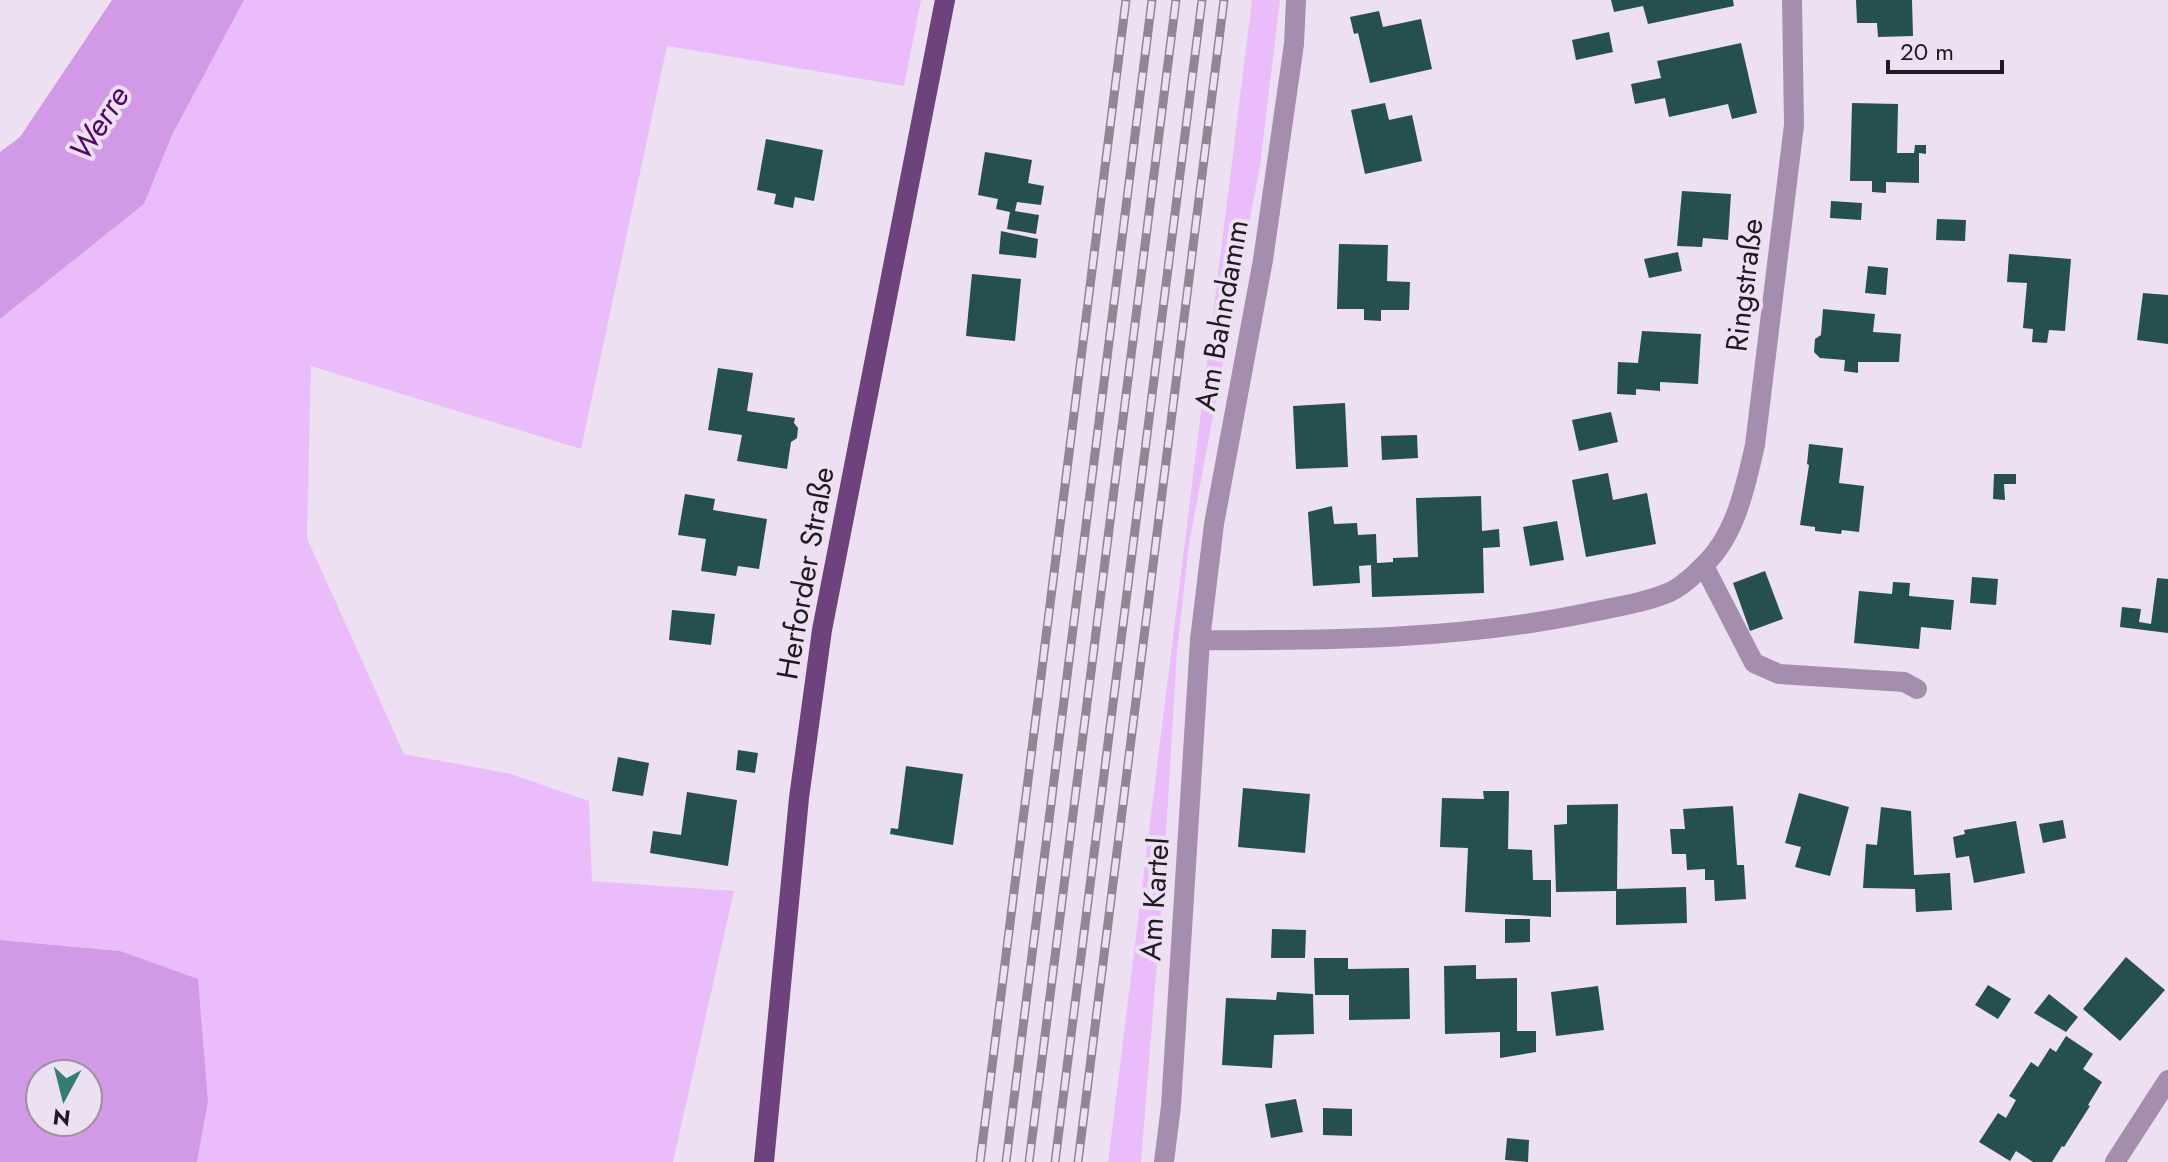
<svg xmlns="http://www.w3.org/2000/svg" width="2168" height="1162" font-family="Jost,sans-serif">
<rect width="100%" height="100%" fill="#eee0f3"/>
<path fill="#eabdfa" d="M244 0H921L904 86 667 46 581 449 311 366 307 538 404 754 511 774 589 801 592 881 734 891 673 1162H197L208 1102 120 951 0 940V319L144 204 172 135Z
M1252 0H1280L1260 166 1189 544 1177 652 1162 900 1141 1162H1108Z"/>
<path fill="#d29ae6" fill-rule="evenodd" d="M112 0H244L172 135 144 204 0 319V152L20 137Z
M0 940 120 951 198 979 208 1102 197 1162H0ZM88 1074V1122H40V1074Z"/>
<path fill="#25504d" d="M1611 0H1733L1734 6 1648 24 1643 6 1614 12Z
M1856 0H1912L1913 36 1878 37 1877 23H1857Z
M1379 11 1383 27 1421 19 1432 69 1370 83 1358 33 1354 34 1350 17Z
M1609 32 1613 52 1576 60 1572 40Z
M1741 43 1757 113 1732 119 1728 104 1669 117 1665 98 1635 104 1631 84 1661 78 1657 61Z
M1385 103 1389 120 1412 115 1422 161 1365 174 1351 110Z
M1852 103 1898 104 1897 153H1914L1915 145H1926V154L1919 153V183L1886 182V193L1872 192V181H1850Z
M766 139 823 150 814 201 795 197 793 208 774 204 776 194 757 190Z
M985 152 1032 160 1028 183 1044 186 1041 205 1017 202 1015 211 1039 215 1036 234 1007 229 1010 212 996 209 998 199 978 195Z
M1682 191 1731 194 1728 240 1703 238 1702 247 1677 246Z
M1831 201 1862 203 1861 220 1830 218Z
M1937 219 1966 220 1965 241 1936 240Z
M1001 231 1038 239 1036 258 999 254Z
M1339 244 1388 245 1387 281 1410 282 1409 310H1381V321L1364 320V309H1337Z
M1678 252 1682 271 1649 278 1644 259Z
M2009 254 2071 259 2065 331 2049 330 2047 343 2032 342 2033 329 2023 328 2027 283 2007 282Z
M1868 266 1888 268 1886 295 1865 293Z
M972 274 1021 279 1015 341 966 336Z
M2143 293 2168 295V344L2137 340Z
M1823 309 1875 314 1873 332 1901 334 1899 362H1858V373L1844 371 1845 360 1820 358 1814 352 1815 339 1821 335Z
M1642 331 1701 334 1698 384 1660 382V391L1636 389V395L1617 394 1618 362 1638 363Z
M718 368 753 373 747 411 795 418 794 423 798 428 797 438 791 442 787 469 737 461 742 435 708 430Z
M1345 403 1348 467 1296 469 1293 406Z
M1611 412 1618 442 1579 451 1572 420Z
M1417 435 1418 458 1382 460 1381 436Z
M1809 444 1843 448 1839 483 1864 486 1859 532 1842 530 1841 534 1815 531V527L1800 525 1809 465 1807 464Z
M1608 473 1613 500 1647 493 1656 544 1586 557 1572 480Z
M1994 474H2016V484H2004L2005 500 1993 499Z
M685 494 715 499 713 510 767 519 759 569 738 566 736 576 701 571 706 539 678 535Z
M1481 496 1482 531 1499 529 1500 547 1483 548 1484 593 1372 597 1371 565 1359 566 1360 583 1313 586 1308 512 1332 506 1334 524 1357 523 1358 535 1376 534 1377 563 1393 562V558L1418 557 1416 498Z
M1557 521 1564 560 1530 566 1523 527Z
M1765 571 1783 619 1750 631 1733 583Z
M1972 577 1998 579 1996 605 1970 603Z
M2157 578 2168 579V633L2120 627 2122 607 2141 609 2139 622 2151 624Z
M1893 582 1910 583 1909 596 1954 600 1951 630 1921 627 1919 649 1854 643 1859 591 1892 594Z
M672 610 715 614 711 645 669 640Z
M738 750 758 753 755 773 736 770Z
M618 757 649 763 643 796 612 791Z
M906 766 963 774 953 845 890 834 891 828 898 829Z
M1243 788 1310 794 1305 853 1238 847Z
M1483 791H1509L1508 849 1532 850 1533 880H1551V917L1465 912 1468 848 1440 847 1442 798 1484 799Z
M687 792 737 800 728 866 650 853 653 831 681 835Z
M1799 793 1849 807 1830 876 1795 867 1801 847 1785 843Z
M1618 804 1617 889 1686 887 1687 923 1616 925V891L1556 892 1554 825 1567 824V805Z
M1733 806 1737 865H1744L1746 899 1715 901 1714 880H1705V869L1687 870 1686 854H1672L1670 829H1685L1683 809Z
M1881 807 1911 811 1914 875 1950 873 1952 910 1916 912 1915 889 1863 888 1866 844 1877 845Z
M2063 820 2066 838 2043 843 2039 824Z
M2016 821 2025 873 1974 883 1969 856 1956 858 1953 837 1965 834 1964 830Z
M1505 919H1530V942L1505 943Z
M1272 929 1306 930 1305 958H1271Z
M2126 957 2165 990 2120 1041 2083 1009Z
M1314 958H1348V969L1409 968 1410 1019 1349 1020V995H1315Z
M1476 965V979L1517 978V1031H1536V1052L1500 1058V1032L1445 1034 1444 966Z
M1988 985 2011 999 1998 1019 1975 1005Z
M1598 986 1604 1030 1556 1036 1551 992Z
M1277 992 1313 994 1314 1034 1274 1035 1272 1068 1222 1065 1226 998 1276 1000Z
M2049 994 2078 1017 2066 1032 2034 1013Z
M2066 1036 2093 1054 2083 1069 2102 1082 2088 1105 2090 1106 2064 1147 2062 1146 2052 1162H2033L2016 1151 2010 1161 1979 1142 1998 1113 2006 1118 2016 1100 2009 1096 2031 1062 2038 1067 2050 1048 2056 1052Z
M1296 1099 1303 1132 1271 1138 1265 1104Z
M1323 1108 1352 1109V1136L1323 1135Z
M1507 1138 1529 1140 1528 1162 1505 1160Z"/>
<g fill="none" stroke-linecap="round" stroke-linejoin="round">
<path stroke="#a58dae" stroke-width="20" d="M1704 566 1754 663 1779 674 1904 682 1917 689
M1200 640C1328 641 1462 639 1587 613 1615 607 1644 603 1670 592 1681 587 1694 575 1703 566 1736 535 1745 488 1755 445L1794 125 1792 0
M1164 1162 1171 1106 1200 640 1214 524 1263 260 1294 44 1296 0
M2115 1162 2168 1080"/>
<path stroke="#6e437d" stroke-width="20" d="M764 1162 799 798 822 630 945 0"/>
<defs>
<path id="rail" d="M980 1162 1126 0
M1006 1162 1152 0
M1029 1162 1176 0
M1055 1162 1202 0
M1078 1162 1224 0"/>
</defs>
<use href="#rail" stroke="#908694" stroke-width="9"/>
<use href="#rail" stroke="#eee0f3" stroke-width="6" stroke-dasharray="18" stroke-linecap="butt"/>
</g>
<g text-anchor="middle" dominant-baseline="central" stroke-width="8" stroke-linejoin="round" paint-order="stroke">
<g font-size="30" fill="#1f1a21" stroke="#eee0f3">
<text transform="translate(1744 285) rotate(-83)">Ringstraße</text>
<text transform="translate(1221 315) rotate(-80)">Am Bahndamm</text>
<text transform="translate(805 573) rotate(-80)">Herforder Straße</text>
<text transform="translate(1154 899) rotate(-86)">Am Kartel</text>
</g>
<g font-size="32" font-style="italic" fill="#520866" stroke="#eee0f3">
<text transform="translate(99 123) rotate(-57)">Werre</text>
</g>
</g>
<g transform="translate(64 1098) rotate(187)"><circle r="38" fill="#eee0f3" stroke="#9b919f" stroke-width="2"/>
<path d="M0-6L14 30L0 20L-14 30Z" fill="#357c77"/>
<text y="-12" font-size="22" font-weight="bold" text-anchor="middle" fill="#1f1a21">N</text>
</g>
<path d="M1888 60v12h114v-12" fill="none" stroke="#1f1a21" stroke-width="4"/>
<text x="1900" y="60" font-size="24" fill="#1f1a21" stroke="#eee0f3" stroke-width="6" paint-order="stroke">20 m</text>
</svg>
